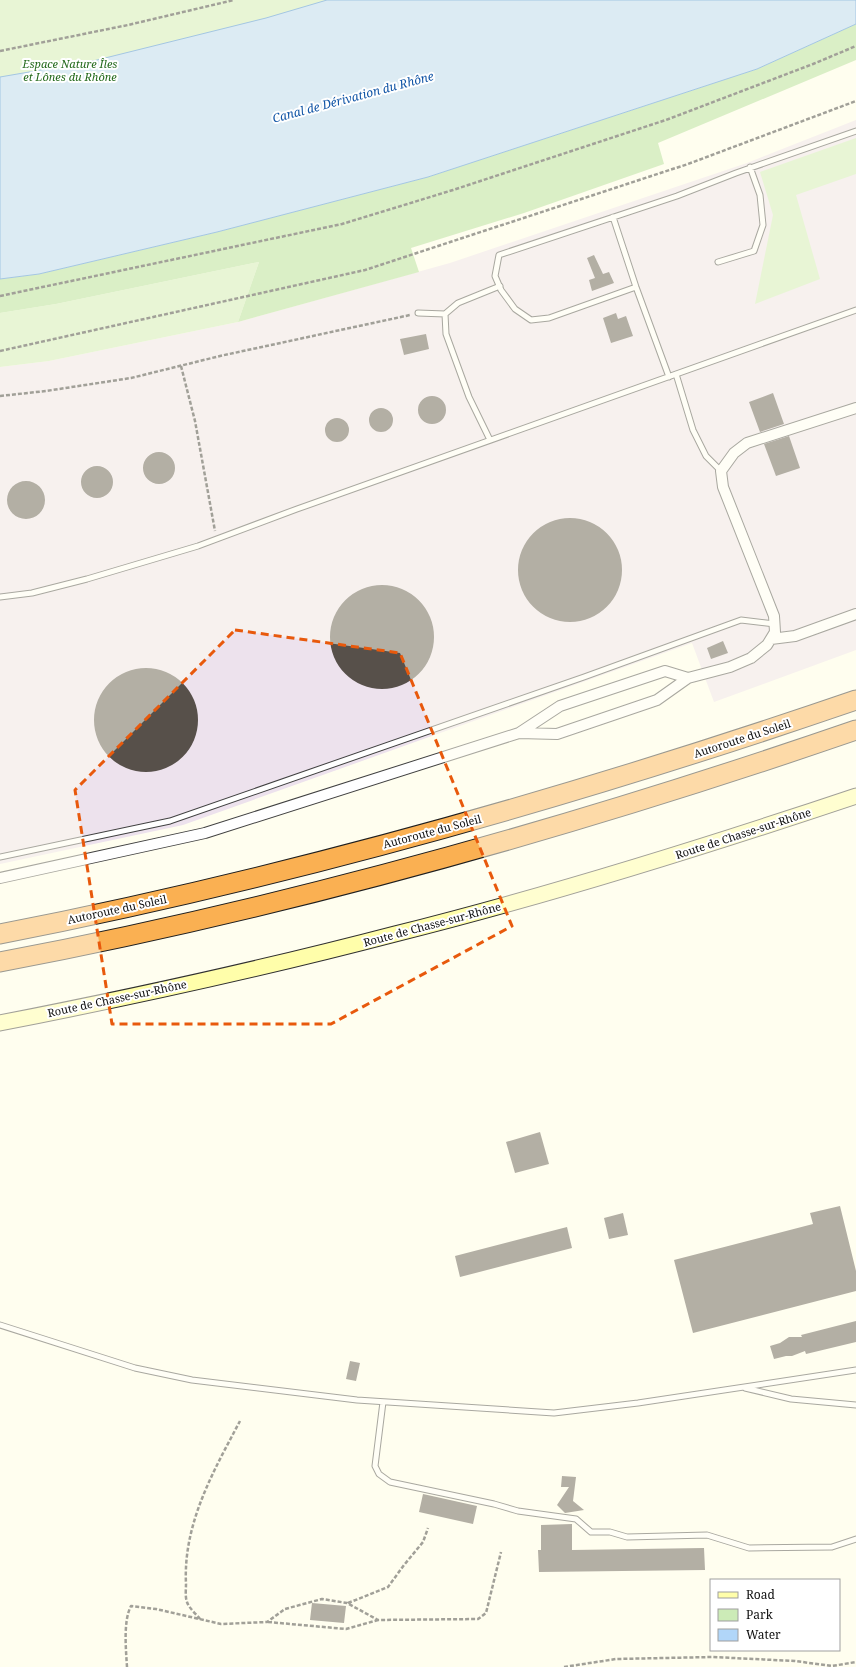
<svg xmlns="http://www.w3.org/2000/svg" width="856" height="1667" font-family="'Noto Serif',serif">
<rect width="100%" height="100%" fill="#fffeef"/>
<path fill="#ede2ed" d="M856 120V650L714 702 692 643 183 825 0 864V367L49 361 238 322 450 263 747 163Z"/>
<path fill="#ccebb7" d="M0 0H600L0 159Z
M856 138V174L796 195 820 279 755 304 773 215 760 172Z
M259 262 238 322 49 361 0 367V313L56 304Z"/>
<path fill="#aedd95" d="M856 24V60L658 143 664 164 524 213 411 248 419 272 238 322 259 262 56 304 0 313V279L39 274 217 232 428 177 757 69Z"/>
<path fill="#b1d6f9" stroke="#3583d3" d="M327 0H856V24L757 69 428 177 217 232 39 274 0 279V77L93 61 266 18Z"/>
<path fill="#57504a" d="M594 255 603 274 609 272 614 283 592 291 589 280 595 278 587 258Z
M616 313 618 319 626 316 633 336 611 343 603 318Z
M426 334 429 349 404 355 400 339Z
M773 393 784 424 760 432 749 402Z
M418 410a14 14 0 1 1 28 0a14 14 0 1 1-28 0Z
M369 420a12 12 0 1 1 24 0a12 12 0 1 1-24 0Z
M325 430a12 12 0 1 1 24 0a12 12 0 1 1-24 0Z
M789 436 800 468 776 476 764 444Z
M143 468a16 16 0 1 1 32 0a16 16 0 1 1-32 0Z
M81 482a16 16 0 1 1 32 0a16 16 0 1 1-32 0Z
M7 500a19 19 0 1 1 38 0a19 19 0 1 1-38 0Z
M518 570a52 52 0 1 1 104 0a52 52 0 1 1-104 0Z
M330 637a52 52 0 1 1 104 0a52 52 0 1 1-104 0Z
M723 641 728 653 711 659 707 648Z
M94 720a52 52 0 1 1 104 0a52 52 0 1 1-104 0Z
M540 1132 549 1164 515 1173 506 1142Z
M840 1206 856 1271V1291L693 1333 674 1260 813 1224 810 1213Z
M623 1213 628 1235 609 1239 604 1218Z
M567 1227 572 1248 460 1277 455 1256Z
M856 1321V1342L806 1354 805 1351 792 1356H786L774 1359 770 1346 780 1343 789 1337H802L801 1335Z
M350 1361 360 1363 356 1381 346 1379Z
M562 1476 576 1477 573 1501 584 1510 565 1513 557 1505 569 1487H561Z
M423 1494 477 1506 473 1524 419 1512Z
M572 1524V1550L704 1548 705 1570 539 1572 538 1550H541V1525Z
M312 1603 346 1606 344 1623 310 1620Z"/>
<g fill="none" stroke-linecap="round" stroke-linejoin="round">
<defs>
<path id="lane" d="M613 217 636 287 669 377
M718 262 754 251 763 225 760 195 750 167
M636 287 549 318 531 320 515 309 501 290 495 276 499 255 677 196 736 173 856 131
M418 313 445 314
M676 374 693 430 706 456 721 471
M490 440 469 397 446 334 445 314 458 303 500 286
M0 597 32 593 87 579 198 546 297 509 856 310
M0 857 170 821 584 677 741 620 775 624
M0 1325 135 1368 192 1380 357 1400 554 1413 638 1403 856 1370
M745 1388 791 1399 856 1405
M383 1402 375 1466 379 1474 390 1482 494 1504 518 1511 576 1519 591 1532H610L627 1537 707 1535 749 1548 832 1547 856 1539"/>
<path id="street" d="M771 639 795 636 856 614
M519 733 560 706 665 671 688 678
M0 878 205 833 519 733 557 734 657 700 688 678 730 667 751 658 767 645 775 632 774 616 723 487 721 471 734 453 747 443 856 408"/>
<path id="secondary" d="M0 1023C133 997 265 968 395 934 551 895 704 847 856 796"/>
<path id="highway" d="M0 934C291 877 576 796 856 700
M0 962C290 907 577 826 856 730"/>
</defs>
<use href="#lane" stroke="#414141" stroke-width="7"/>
<use href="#street" stroke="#414141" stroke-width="12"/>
<use href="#secondary" stroke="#303030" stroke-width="17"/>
<use href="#highway" stroke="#1f1f1f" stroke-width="21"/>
<path stroke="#303030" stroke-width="2.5" stroke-dasharray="4 2" stroke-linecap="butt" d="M0 51 128 25 234 0
M0 296 342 224 453 190 666 120 813 64 856 46
M0 351 365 270 688 164 856 101
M181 366 195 421 215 531
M0 396 46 391 131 378 220 356 410 315
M348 1603 388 1587 404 1565 423 1542 428 1528
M200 1619C196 1614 189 1608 187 1602 185 1597 186 1589 186 1584 183 1524 213 1472 240 1421
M268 1622 346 1629 378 1620
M127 1667C126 1650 123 1621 131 1606L156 1609 221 1624 267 1622 285 1609 322 1599 347 1603 378 1620 478 1619 486 1613 501 1552
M564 1667 616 1659 713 1657 795 1661 832 1666 856 1662"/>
<use href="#lane" stroke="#fff" stroke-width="5"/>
<use href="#street" stroke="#fff" stroke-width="10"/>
<use href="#secondary" stroke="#fffeaa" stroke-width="15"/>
<use href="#highway" stroke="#fab052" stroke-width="19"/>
</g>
<path d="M0 0H856V1667H0ZM235 630 400 653 512 926 331 1024H112L75 790Z" fill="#fffeef" fill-opacity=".55" fill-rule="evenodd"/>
<path fill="none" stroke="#e8590c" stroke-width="3" stroke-dasharray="8 5" stroke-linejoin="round" d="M235 630 400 653 512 926 331 1024H112L75 790Z"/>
<g text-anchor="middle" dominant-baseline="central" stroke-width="4" stroke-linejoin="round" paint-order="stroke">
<g font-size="11" font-style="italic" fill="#23691b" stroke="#fff">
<text x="70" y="63">Espace Nature Îles<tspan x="70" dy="13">et Lônes du Rhône</tspan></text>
</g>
<g font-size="11" fill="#0e0e0e" stroke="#fff">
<text transform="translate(742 738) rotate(-18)">Autoroute du Soleil</text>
<text transform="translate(432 831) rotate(-15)">Autoroute du Soleil</text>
<text transform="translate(743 833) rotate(-18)">Route de Chasse-sur-Rhône</text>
<text transform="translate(117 909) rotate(-12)">Autoroute du Soleil</text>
<text transform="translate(432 924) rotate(-15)">Route de Chasse-sur-Rhône</text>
<text transform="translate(117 998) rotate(-12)">Route de Chasse-sur-Rhône</text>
</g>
<g font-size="12" font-style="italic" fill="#1155a6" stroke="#fff">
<text transform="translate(353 97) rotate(-15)">Canal de Dérivation du Rhône</text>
</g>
</g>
<rect x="710" y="1579" width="130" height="72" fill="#ffffff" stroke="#9f9f9f"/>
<rect x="718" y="1592" width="20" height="6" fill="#fffeaa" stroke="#9f9f9f"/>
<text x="746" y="1599" font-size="12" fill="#0e0e0e">Road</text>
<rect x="718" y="1609" width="20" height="12" fill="#ccebb7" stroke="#9f9f9f"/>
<text x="746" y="1619" font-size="12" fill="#0e0e0e">Park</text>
<rect x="718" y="1629" width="20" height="12" fill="#b1d6f9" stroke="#9f9f9f"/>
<text x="746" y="1639" font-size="12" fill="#0e0e0e">Water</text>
</svg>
